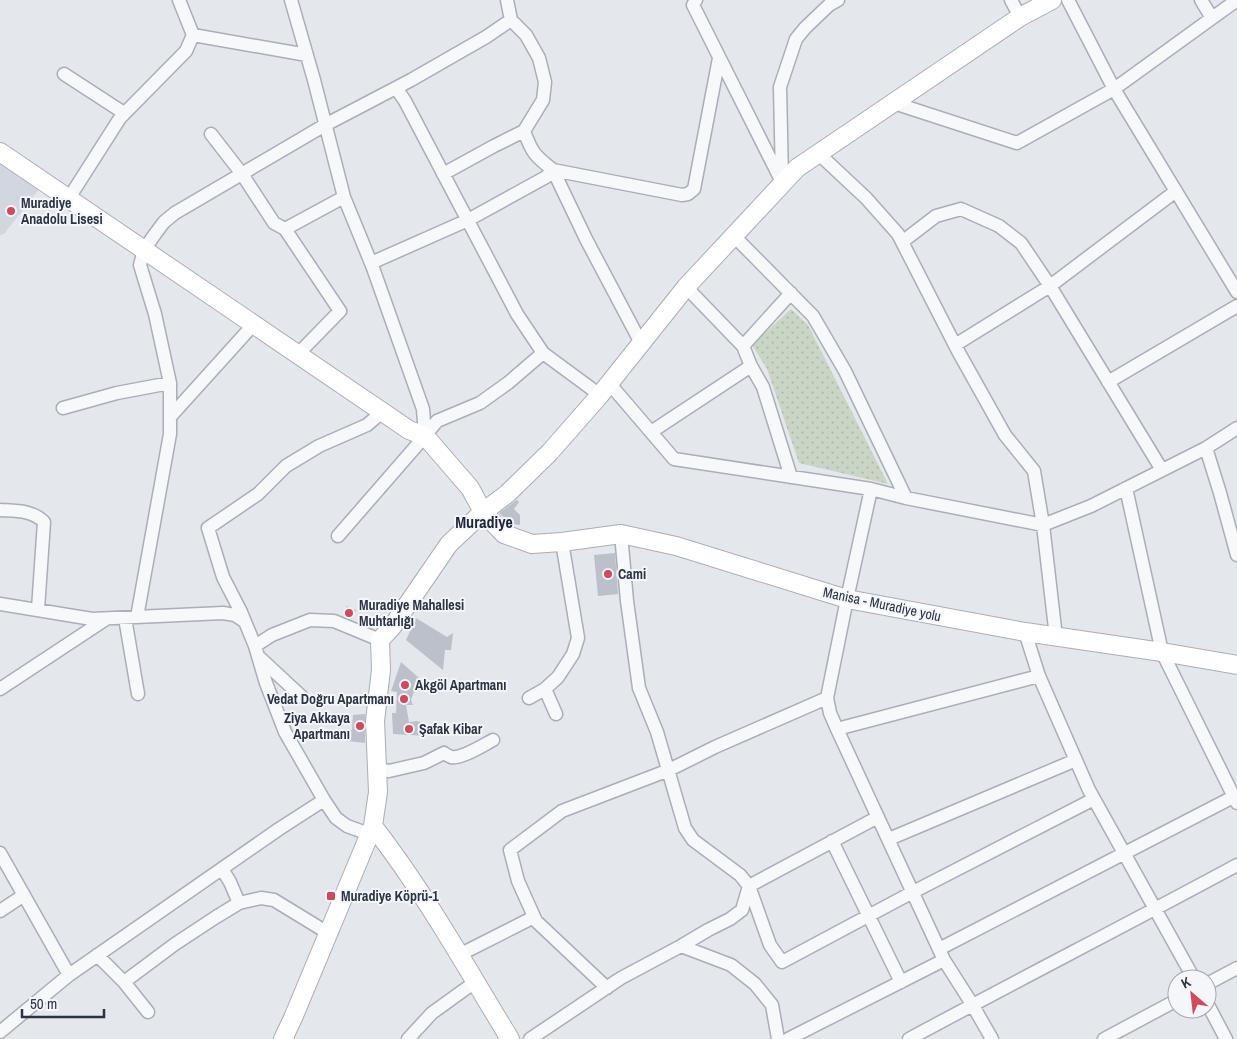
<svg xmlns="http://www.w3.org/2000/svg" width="1237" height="1039" font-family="'Archivo Narrow',sans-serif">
<defs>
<pattern id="green-dots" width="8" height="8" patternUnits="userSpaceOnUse" patternTransform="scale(1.25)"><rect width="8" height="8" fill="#c9d6c5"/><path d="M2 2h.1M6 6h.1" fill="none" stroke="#adb8ab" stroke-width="1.8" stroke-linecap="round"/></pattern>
</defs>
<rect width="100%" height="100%" fill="#e4e7ec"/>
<path fill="#d2d6de" d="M0 162 39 189 4 234 0 235Z"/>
<path fill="url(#green-dots)" d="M791 309 808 325 888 484 799 463 767 369 752 345Z"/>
<path fill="#bbc0ca" d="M517 500 519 502 514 509 520 515V525L512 524 499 513Z
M615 553 618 594 598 596 594 555Z
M347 606 356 610 352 619 343 615Z
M416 618 447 637 453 633 451 650H445L443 670 406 640Z
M401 662 419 678 411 700 413 705H406L409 722 417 721 423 723 427 736 393 734 392 713H396L397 692 391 691Z
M365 714V743L340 740 341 729 352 730 353 715Z"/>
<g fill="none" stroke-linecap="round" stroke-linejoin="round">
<defs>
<path id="street" d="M291 0 314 80 344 197 373 268 423 409 425 436
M696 0 693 5 783 184
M1011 0 1020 17
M1068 0 1114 89 1237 292
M1201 0 1212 18
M193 35 307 55
M64 74 124 113
M396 88 405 101 517 314 543 353 600 395
M894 103 1017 143 1114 89 1237 0
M524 131C532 153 535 156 553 170L682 195 688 194 694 189 719 58
M211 134 242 174 274 223 285 229 340 311 298 354
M819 154 866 198 898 234 958 351 1005 435 1034 471 1043 525 1056 637
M553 170 586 239 641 343
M443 174 494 146 524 131 543 100 545 82 539 58 526 35 511 20 507 0
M782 179 780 87 796 39 805 28 829 5 838 0
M69 198 120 118 186 51 193 35 179 0
M285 229 344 197
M734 236 813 316 845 371 906 498
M902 242 936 216 961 209 999 226 1021 243 1050 286 1162 470
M371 263 468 220 546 177 553 170
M686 287 743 346 751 366 763 387 791 477
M955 345 1050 286 1176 191
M743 346 791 293
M1108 382 1237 306
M609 383 674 459 871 489 906 498 1043 525 1091 506 1206 448 1237 428
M63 408 117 393 170 383
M170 417 254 324
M651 432 751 366
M1206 448 1220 493 1237 555
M1126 488 1162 652 1237 803
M871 489 847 599 827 698 830 713 837 729 944 960 972 1004 992 1039
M0 510C16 511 32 510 44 522L38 609
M621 534 627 601 639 688 657 732 685 828 693 840 740 875 749 886 742 910 730 919 708 930 681 946
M338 536 425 436 437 421 480 403 508 383 543 353
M0 604 92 619 223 613 235 615 244 621
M137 617 170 434V383L155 314 140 265 144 250 155 234 164 222 175 213 325 125 411 80 486 37 511 20
M125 618 138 694
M1025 632 1039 676 1089 790 1194 979
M255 646 272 635 310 620 334 621 380 640
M260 658 302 697
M0 689 106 619
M545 689 556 714
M529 698 545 689 558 677 573 654 578 638 562 542
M837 729 1039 676
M376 769 389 771 424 763 444 753C445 754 449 756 451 757 462 759 483 745 493 740
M878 817 749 886 770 945 782 962 913 892 1094 799
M369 834 347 826 336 818 324 800 285 732 266 683 255 646 241 612 223 577 208 528 258 494 286 466 319 446 367 425 382 412
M889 839 1076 760
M832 841 901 982
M0 853 69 975
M222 869 230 882 239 903
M0 911 24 895
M939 949 1237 795
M97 955 124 982 148 1012
M459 955 534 917
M124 982 175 944 216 917 239 903 261 898 274 900 328 933
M1207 984 1237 968
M607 988 536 921 518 881 510 850 562 811 669 770 715 747 827 698
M1207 1003 1226 1039
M0 1032 69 975 279 829 324 800
M408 1039 432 1013 475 982
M530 1039 621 978 681 946 731 965 755 984 772 1005 778 1039
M788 1039 944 960
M909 1039C1018 980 1128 924 1237 865
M1104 1039 1177 1000"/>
<path id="secondary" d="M0 152 409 430 425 436 470 488 483 512 504 534 532 544 562 542 621 534 676 546 847 599 1025 632 1162 652 1237 665
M373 826C425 893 466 967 510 1039
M283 1039 293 1018 373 826 378 792 375 721 381 670 380 640 392 627 449 544 483 512 507 494 550 452 600 395 686 287 797 168 1020 17 1052 0"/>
</defs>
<use href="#street" stroke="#a9aeb7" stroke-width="15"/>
<use href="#secondary" stroke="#a9aeb7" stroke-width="20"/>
<use href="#street" stroke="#f7f8fa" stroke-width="12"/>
<use href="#secondary" stroke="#fff" stroke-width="18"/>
</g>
<g fill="#d1495b" stroke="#f4f6f9" stroke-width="2">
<circle cx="11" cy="211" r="5"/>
<circle cx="608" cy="574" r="5"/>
<circle cx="349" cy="613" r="5"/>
<circle cx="405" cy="685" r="5"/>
<circle cx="404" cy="699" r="5"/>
<circle cx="360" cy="726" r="5"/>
<circle cx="409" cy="729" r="5"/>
<rect x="326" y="891" width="10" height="10" rx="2.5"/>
</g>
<g text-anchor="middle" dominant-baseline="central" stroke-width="4" stroke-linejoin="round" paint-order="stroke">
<g font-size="14" font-weight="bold" fill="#2b3445" stroke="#f4f6f9" text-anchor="start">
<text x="21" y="203">Muradiye<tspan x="21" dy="16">Anadolu Lisesi</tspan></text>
<text x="618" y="574">Cami</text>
<text x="359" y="605">Muradiye Mahallesi<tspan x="359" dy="16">Muhtarlığı</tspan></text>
<text x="415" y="685">Akgöl Apartmanı</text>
<text x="394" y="699" text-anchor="end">Vedat Doğru Apartmanı</text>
<text x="350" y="718" text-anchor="end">Ziya Akkaya<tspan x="350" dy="16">Apartmanı</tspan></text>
<text x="419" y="729">Şafak Kibar</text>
<text x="341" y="896">Muradiye Köprü-1</text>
</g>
<g font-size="14" fill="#2b3445" stroke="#f4f6f9">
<text transform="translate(882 604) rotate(12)">Manisa - Muradiye yolu</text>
</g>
<g font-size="16" font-weight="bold" fill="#1d2536" stroke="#f4f6f9">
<text x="484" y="522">Muradiye</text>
</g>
</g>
<g transform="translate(1192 994) rotate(332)"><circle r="24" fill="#f4f6f9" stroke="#a4a8b1"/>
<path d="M0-4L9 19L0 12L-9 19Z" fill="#d1495b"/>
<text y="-8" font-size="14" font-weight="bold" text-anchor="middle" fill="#2b3445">K</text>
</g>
<path d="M22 1009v8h82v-8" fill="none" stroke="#2b3445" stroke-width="2.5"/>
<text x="30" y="1009" font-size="15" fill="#2b3445" stroke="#f4f6f9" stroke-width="4" paint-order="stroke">50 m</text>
</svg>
